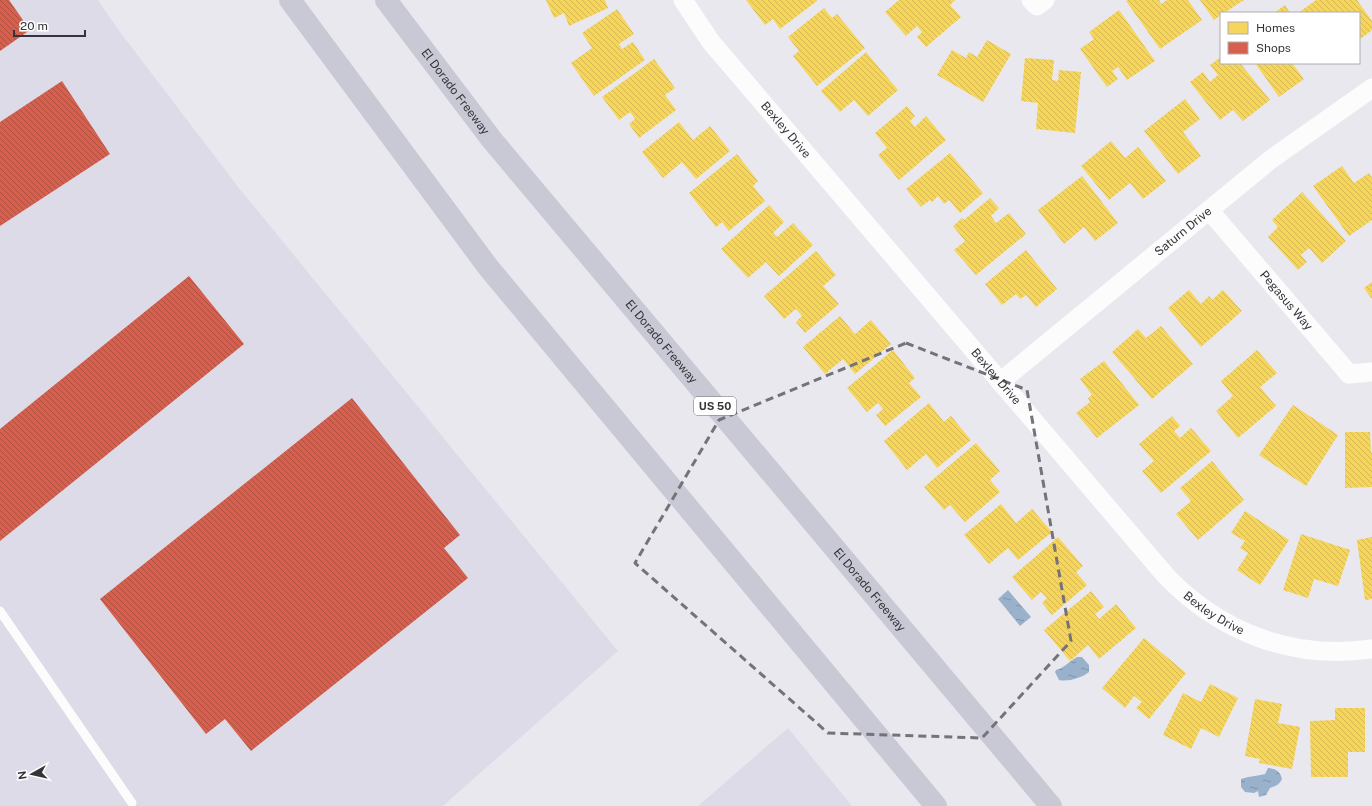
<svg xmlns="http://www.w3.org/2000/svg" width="1372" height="806" font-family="'Public Sans',sans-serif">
<defs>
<pattern id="water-ripples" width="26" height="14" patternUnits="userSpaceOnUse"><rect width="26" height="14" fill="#9ab1cc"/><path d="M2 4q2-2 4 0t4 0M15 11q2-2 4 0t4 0" fill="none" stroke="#7e91a7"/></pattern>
<pattern id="homes-back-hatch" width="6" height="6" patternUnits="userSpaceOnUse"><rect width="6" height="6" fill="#f6d55c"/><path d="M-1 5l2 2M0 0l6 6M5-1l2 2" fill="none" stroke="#d4b751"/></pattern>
<pattern id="shops-back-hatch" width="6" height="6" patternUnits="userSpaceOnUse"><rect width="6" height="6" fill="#d6604d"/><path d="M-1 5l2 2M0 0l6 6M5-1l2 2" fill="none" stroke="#ae5041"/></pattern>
</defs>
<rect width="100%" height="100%" fill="#e9e8ef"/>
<path fill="#dedbe9" d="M0 0H98L117 28 239 188 618 651 443 806H0Z
M788 728 852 806H698Z"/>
<path fill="url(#water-ripples)" d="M1008 590 1031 617 1020 626 998 599Z
M1077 657H1082L1089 665V672C1082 678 1068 682 1059 680L1055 672 1056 670C1064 668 1070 661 1077 657Z
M1268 768C1276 769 1280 771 1282 779 1279 785 1276 786 1270 788L1266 795 1259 797 1258 791 1254 793 1245 792 1241 787V779C1249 776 1257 776 1265 774Z"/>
<path fill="url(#homes-back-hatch)" d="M546 0H605L608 8 569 26 564 13 554 18Z
M746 0H816L817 1 780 29 773 19 765 25Z
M899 0H955L950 5 961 17 926 47 917 37 922 32 917 26 906 36 885 12Z
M1128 0H1159L1161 4 1167 0H1188L1202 20 1160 49 1126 1Z
M1200 0H1244L1224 13H1221V15L1214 20Z
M1316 0H1357L1372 21V30L1359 40V13H1298Z
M1285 5 1290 13H1274Z
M824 8 832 18 837 14 865 48 817 86 793 56 799 51 788 37Z
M617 9 634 34 619 44 622 49 633 42 645 60 594 96 571 63 592 48 582 33Z
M1119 10 1155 61 1127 80 1118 67 1112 71 1118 79 1107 87 1080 49 1094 39 1089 32Z
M987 40 1011 54 983 102 937 75 952 50 966 58 969 52 977 57Z
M866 52 898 90 868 116 854 100 840 112 821 91Z
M1221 57V63H1240L1270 100 1243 121 1233 110 1220 120 1190 82 1203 72 1210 82 1218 75 1210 65Z
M1025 58 1054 60 1052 80 1058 81 1059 70 1081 72 1075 133 1036 129 1038 103 1021 101Z
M654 59 675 88 665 95 676 110 639 138 629 124 635 119 630 112 619 120 602 97Z
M1255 63H1292L1304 79 1279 97Z
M1185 99 1200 119 1183 132 1201 156 1178 174 1144 131Z
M907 106 915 116 910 121 915 127 926 116 946 140 899 180 878 155 887 148 875 133Z
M679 122 693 140 710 126 730 151 696 179 682 162 663 178 642 152Z
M1111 141 1125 158 1138 147 1166 181 1143 199 1130 183 1109 200 1081 166Z
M950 153 983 193 960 213 949 200 944 204 938 196 932 202 930 200 921 207 906 189Z
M737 154 758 181 753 186 765 201 729 231 722 222 716 227 689 193Z
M1342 166 1354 183 1369 173 1372 178V220L1349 236 1313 186Z
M1082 176 1118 223 1095 241 1084 227 1064 244 1038 210Z
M1302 192 1346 241 1322 263 1309 248 1301 255 1307 262 1298 270 1268 237 1278 227 1272 220Z
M990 198 999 208 991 216 996 223 1009 213 1026 234 976 275 954 250 965 241 953 226 962 218 964 220Z
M769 205 784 222 773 233 777 237 793 223 813 245 779 276 766 262 748 278 721 249Z
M1026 250 1057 289 1036 307 1026 295 1020 299 1016 294 1002 305 985 284Z
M816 251 836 275 823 286 839 304 805 333 796 322 802 316 796 309 784 319 764 296Z
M1372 282V299L1364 288Z
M1189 290 1201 304 1209 296 1212 300 1223 290 1242 311 1201 347 1168 308Z
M840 316 855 334 871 320 891 344 855 374 843 359 825 374 803 347Z
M1161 326 1193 364 1152 399 1112 352 1138 329 1146 338Z
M893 350 915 378 909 383 921 397 885 426 876 415 883 409 878 403 867 412 847 388Z
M1257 350 1277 373 1260 387 1276 406 1238 438 1216 411 1233 396 1221 381Z
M1104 361 1139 405 1097 438 1076 413 1090 402 1088 398 1092 395 1080 379Z
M929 403 944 422 951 416 971 440 937 468 926 454 907 470 884 441Z
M1293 405 1338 435 1306 486 1259 455Z
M1172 416 1180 426 1174 431 1180 438 1191 428 1211 451 1161 493 1142 471 1154 461 1139 444Z
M1345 432H1370L1371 453H1372V487L1345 488Z
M976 443 1000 471 990 480 1000 492 965 522 950 505 944 510 924 487Z
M1212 461 1244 500 1198 540 1176 514 1191 501 1180 488Z
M1001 504 1016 523 1032 509 1052 532 1018 560 1008 548 989 564 964 535Z
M1245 511 1289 540 1260 585 1237 570 1248 553 1240 548 1245 541 1231 533Z
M1301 534 1350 550 1338 586 1314 579 1308 598 1283 590Z
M1058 537 1083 566 1076 572 1087 585 1052 615 1042 603 1047 598 1041 592 1032 600 1012 577Z
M1372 537V599L1365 600 1357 540Z
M1091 591 1104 607 1095 614 1099 619 1116 604 1136 628 1099 659 1088 645 1070 661 1044 630Z
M1144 638 1186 673 1149 719 1136 708 1142 702 1134 696 1125 708 1102 688Z
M1210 684 1238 698 1219 737 1201 728 1191 749 1163 735 1183 693 1201 702Z
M1255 699 1282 704 1278 723 1300 727 1292 769 1259 763 1260 759 1245 756Z
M1335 708H1365V752H1348V777H1311L1310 721 1335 720Z"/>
<path fill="url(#shops-back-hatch)" d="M0 0H9L30 30 0 51Z
M62 81 110 154 0 226V122Z
M189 276 244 344 0 541V429Z
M352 398 460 535 444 548 468 578 251 751 225 719 206 734 100 599Z"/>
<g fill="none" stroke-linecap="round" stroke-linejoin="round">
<path stroke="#fcfcfd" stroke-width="9" d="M0 611 132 803"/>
<g stroke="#fcfcfd" stroke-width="19">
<path id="s1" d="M683 0 711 42 1166 576C1221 633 1293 660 1372 649"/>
<path d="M1031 0 1037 6 1045 0"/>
<path id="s2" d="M1209 210 1349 374 1372 372"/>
<path id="s3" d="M1000 382 1270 160 1372 88"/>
</g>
<g stroke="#c8c9d5" stroke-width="22">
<path d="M290 0 488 267 936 806"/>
<path id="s4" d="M386 0 492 140 1051 806"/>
</g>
</g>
<path fill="none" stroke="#747379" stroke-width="3" stroke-dasharray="8 5" stroke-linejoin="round" d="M906 343 1027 390 1071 641 982 738 828 733 635 563 719 420Z"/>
<g text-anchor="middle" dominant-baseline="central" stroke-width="4" stroke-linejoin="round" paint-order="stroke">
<rect fill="#fff" stroke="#727174" stroke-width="1" x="694" y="397" width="42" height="18" rx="3"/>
<g font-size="11" font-weight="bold" fill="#353439">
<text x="715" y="406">US 50</text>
</g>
<g font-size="12" fill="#353439" stroke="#fff">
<text stroke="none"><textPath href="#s4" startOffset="115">El Dorado Freeway</textPath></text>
<text stroke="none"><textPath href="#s1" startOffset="166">Bexley Drive</textPath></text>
<text stroke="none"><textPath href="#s3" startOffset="237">Saturn Drive</textPath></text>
<text stroke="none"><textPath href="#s2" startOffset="119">Pegasus Way</textPath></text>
<text stroke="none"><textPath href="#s4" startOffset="439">El Dorado Freeway</textPath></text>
<text stroke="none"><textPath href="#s1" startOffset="490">Bexley Drive</textPath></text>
<text stroke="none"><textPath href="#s4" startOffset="763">El Dorado Freeway</textPath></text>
<text stroke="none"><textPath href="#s1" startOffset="813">Bexley Drive</textPath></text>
</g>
</g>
<rect x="1220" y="12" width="140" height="52" fill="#ffffff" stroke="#aeaeb0"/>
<rect x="1228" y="22" width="20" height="12" fill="#f6d55c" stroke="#aeaeb0"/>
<text x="1256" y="32" font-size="12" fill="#353439">Homes</text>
<rect x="1228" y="42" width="20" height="12" fill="#d6604d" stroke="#aeaeb0"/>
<text x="1256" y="52" font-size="12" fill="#353439">Shops</text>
<g transform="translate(32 774) rotate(262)" stroke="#ffffff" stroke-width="3" paint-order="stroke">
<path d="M0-3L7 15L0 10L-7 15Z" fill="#353439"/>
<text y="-6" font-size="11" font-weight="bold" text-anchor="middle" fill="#353439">N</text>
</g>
<path d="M14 30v6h71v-6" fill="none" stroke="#353439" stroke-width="2"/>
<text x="20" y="30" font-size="12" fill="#353439" stroke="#ffffff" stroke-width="3" paint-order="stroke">20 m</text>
</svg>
